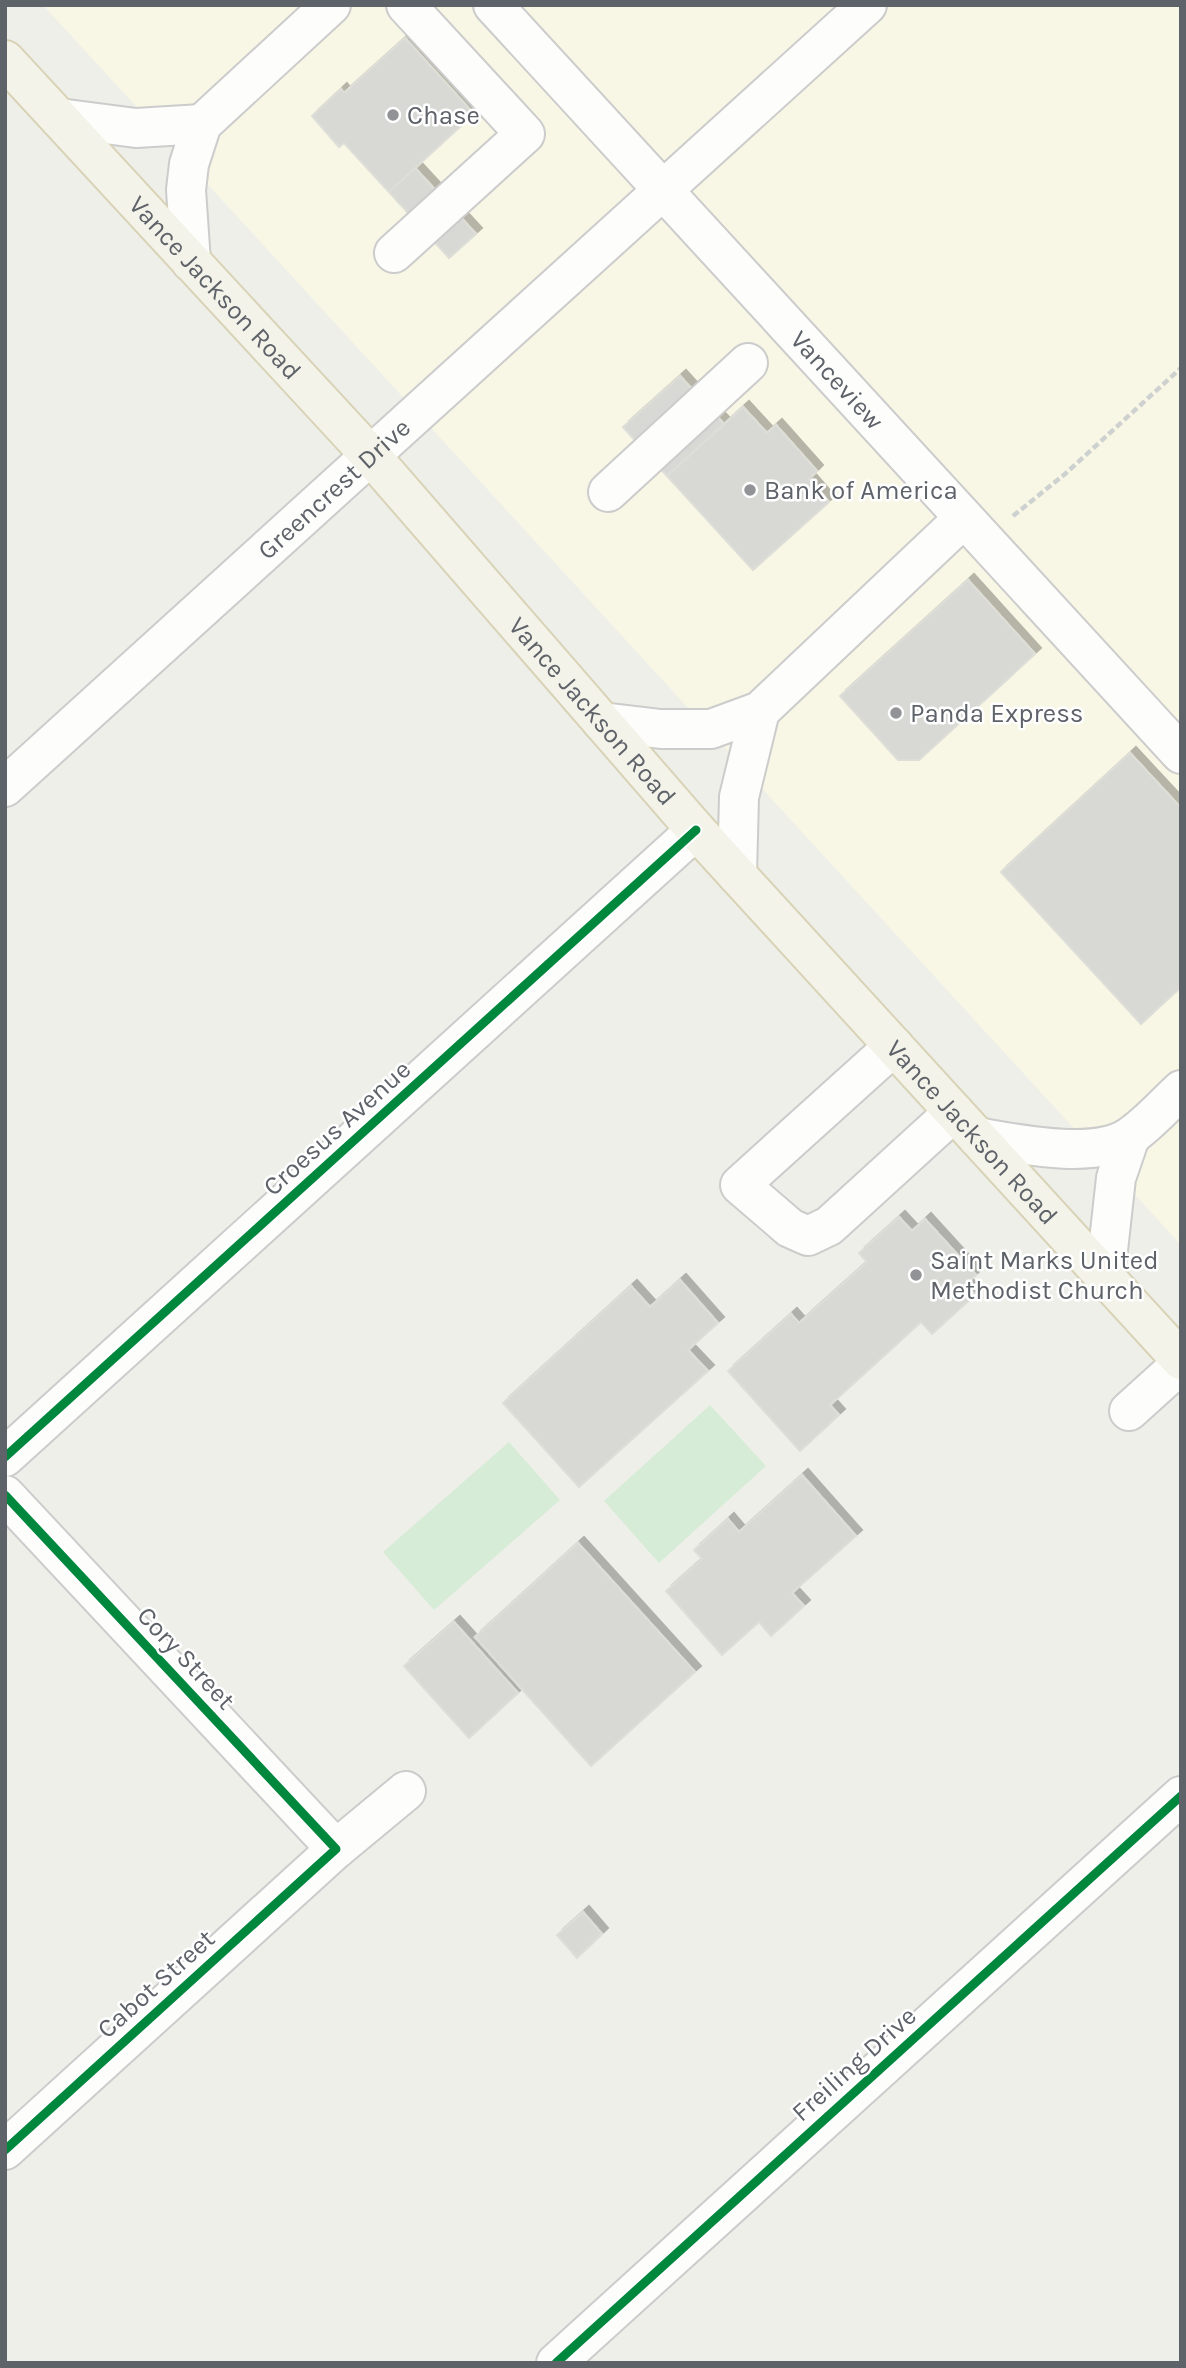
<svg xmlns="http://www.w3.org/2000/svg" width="1186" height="2368" font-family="Karla,sans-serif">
<defs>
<filter id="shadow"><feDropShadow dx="6" dy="-6" stdDeviation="0" flood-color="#0004"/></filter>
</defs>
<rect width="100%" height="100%" fill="#efefea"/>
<path fill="#f8f6e4" d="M43 5H1181V1245Z"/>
<path fill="#d7ecd7" d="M710 1405 766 1466 659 1563 604 1501Z
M509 1442 560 1500 434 1610 383 1552Z"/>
<path fill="#d8d8d5" stroke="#deded9" stroke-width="2" filter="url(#shadow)" d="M405 38 474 114 389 192 344 143 339 147 312 116 341 89 344 93Z
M415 168 476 234 449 258 389 192Z
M680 376 724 424 667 476 623 427Z
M743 407 767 433 776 425 817 471 809 479 829 502 753 570 667 476Z
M968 580 1035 654 919 760H898L840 696Z
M1130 753 1181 808V987L1141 1024 1001 872Z
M899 1217 912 1231 925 1219 976 1275 966 1284 975 1295 932 1334 921 1322 830 1405 839 1415 800 1451 728 1371 791 1314 799 1323 867 1262 859 1253Z
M680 1280 718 1323 688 1350 708 1371 579 1487 503 1403 631 1286 650 1307Z
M802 1475 856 1536 792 1593 804 1606 771 1636 759 1622 722 1655 666 1591 702 1559 694 1550 728 1519 739 1532Z
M578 1543 695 1672 591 1766 475 1637Z
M454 1622 518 1693 469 1738 404 1666Z
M583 1912 602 1934 577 1958 557 1935Z"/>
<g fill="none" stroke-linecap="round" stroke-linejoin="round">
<defs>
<g id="minor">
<path id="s1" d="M493 5 1181 754"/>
<path d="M59 118 136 128 202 124"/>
<path d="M394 253 525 134 406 5"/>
<path d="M191 262 186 190 189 164 202 124 331 5"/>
<path d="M608 492 748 363"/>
<path d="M602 722 661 729H711L760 711 964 518"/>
<path id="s2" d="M5 787 867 5"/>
<path d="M737 875 739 797 760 711"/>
<path d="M894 1046 740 1185 790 1228 808 1236 829 1226 954 1112"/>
<path d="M977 1137C1017 1144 1098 1161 1132 1135 1150 1122 1165 1105 1181 1090"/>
<path d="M1105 1277 1116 1178 1130 1137"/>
<path d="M1129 1411 1181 1364"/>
<path d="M5 1457 696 830"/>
<path d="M5 1495 336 1849"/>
<path d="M5 2150 336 1849 406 1791"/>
<path d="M556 2363 1181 1796"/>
</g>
<g id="major">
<path id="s3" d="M5 60 371 456 696 830 1181 1360"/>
</g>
</defs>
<use href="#minor" stroke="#cbcccb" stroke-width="42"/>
<use href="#major" stroke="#d8d3b6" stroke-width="42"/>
<path stroke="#cdd1cf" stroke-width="4.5" stroke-dasharray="7 3.5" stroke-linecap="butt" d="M1013 516 1065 474 1181 368"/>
<use href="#minor" stroke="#fdfdfc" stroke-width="38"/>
<use href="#major" stroke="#f4f3e9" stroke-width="38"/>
<defs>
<path id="cycleway" d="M5 1457 696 830
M5 1495 336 1849 5 2150
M556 2363 1181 1796"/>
</defs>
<use href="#cycleway" stroke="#fff" stroke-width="13"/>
<use href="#cycleway" stroke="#00873e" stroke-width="9"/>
</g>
<g fill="#919396" stroke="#fff" stroke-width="2.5">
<circle cx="393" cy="115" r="7"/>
<circle cx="750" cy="490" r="7"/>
<circle cx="896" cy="713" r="7"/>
<circle cx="916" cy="1275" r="7"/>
</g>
<g text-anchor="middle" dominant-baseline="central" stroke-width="5" stroke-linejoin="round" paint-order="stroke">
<g font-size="26" fill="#5e6269" stroke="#fff" text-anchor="start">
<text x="407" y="115">Chase</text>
<text x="764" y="490">Bank of America</text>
<text x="910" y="713">Panda Express</text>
<text x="930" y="1260">Saint Marks United<tspan x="930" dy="30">Methodist Church</tspan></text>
</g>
<g font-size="26" fill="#5e6269" stroke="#fff">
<text stroke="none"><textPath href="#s3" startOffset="310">Vance Jackson Road</textPath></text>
<text stroke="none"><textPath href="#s1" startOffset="509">Vanceview</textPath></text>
<text stroke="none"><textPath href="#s2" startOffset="444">Greencrest Drive</textPath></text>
<text stroke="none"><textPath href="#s3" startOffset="877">Vance Jackson Road</textPath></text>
<text transform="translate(337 1128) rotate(-42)">Croesus Avenue</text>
<text stroke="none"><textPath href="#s3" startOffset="1444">Vance Jackson Road</textPath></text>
<text transform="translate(186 1658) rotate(47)">Cory Street</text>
<text transform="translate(156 1984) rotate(-42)">Cabot Street</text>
<text transform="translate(854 2064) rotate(-42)">Freiling Drive</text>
</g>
</g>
<rect width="1186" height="2368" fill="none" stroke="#5e6269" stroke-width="14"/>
</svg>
